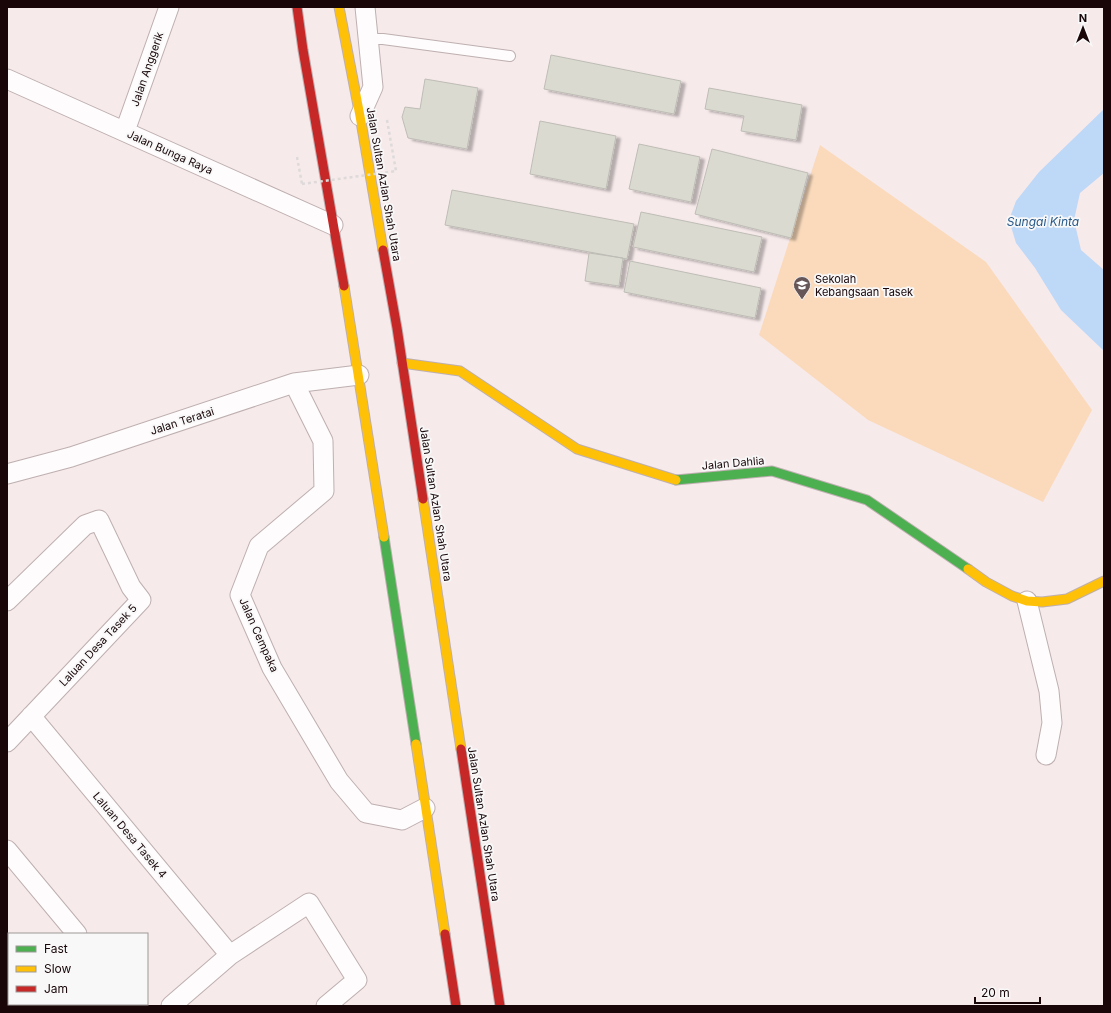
<svg xmlns="http://www.w3.org/2000/svg" width="1111" height="1013" font-family="Inter,sans-serif">
<defs>
<filter id="shadow"><feDropShadow dx="4.5" dy="2.5" stdDeviation="1" flood-color="#0004"/></filter>
</defs>
<rect width="100%" height="100%" fill="#f7eaeb"/>
<path fill="#fadabb" d="M820 145 986 262 1092 410 1043 502 868 420 759 335Z"/>
<path fill="#bed8f8" d="M1104 109V173L1080 193 1074 220 1081 250 1104 270V351L1061 310 1035 268 1016 243 1009 220 1016 201 1039 172Z"/>
<path fill="#dbdad1" stroke="#bebdb5" filter="url(#shadow)" d="M551 55 681 81 674 114 544 89Z
M425 79 478 88 467 149 408 138 402 117 405 107 420 109Z
M709 88 802 105 796 140 741 131 744 116 705 109Z
M540 121 616 136 606 189 530 174Z
M639 144 700 157 691 202 629 189Z
M712 149 808 173 791 238 695 214Z
M452 190 634 224 627 259 445 225Z
M641 212 762 237 754 272 633 247Z
M589 253 623 258 619 286 585 281Z
M630 261 761 288 755 318 624 292Z"/>
<g fill="none" stroke-linecap="round" stroke-linejoin="round">
<defs>
<path id="lane" d="M368 39H383L510 56"/>
<path id="street" d="M7 79 333 225
M360 116 373 87 365 7
M125 131 169 7
M294 383 323 441 324 491 259 546 240 595 272 668 339 781 366 813 402 820 425 808
M7 474 71 457 294 383 359 375
M7 601 85 525 99 520 131 587 141 600 7 742
M1027 601 1049 691 1052 723 1046 755
M31 716 230 955
M7 850 77 934
M135 1004 136 1006
M171 1006 230 955 309 903 357 980 326 1006"/>
<path id="fast" d="M676 480 772 471 867 500 968 569
M384 537 416 744"/>
<path id="slow" d="M339 7 360 116 383 250
M344 286 384 537
M402 363 460 371 577 449 676 480
M423 499 461 749
M968 569 986 582 1012 596 1027 601 1042 602 1067 599 1104 581
M416 744 445 934"/>
<path id="jam" d="M297 7 303 50 344 286
M383 250 397 328 423 499
M461 749 500 1006
M445 934 456 1006"/>
</defs>
<use href="#lane" stroke="#beafb0" stroke-width="12"/>
<use href="#street" stroke="#beafb0" stroke-width="21"/>
<use href="#fast" stroke="#beafb0" stroke-width="11"/>
<use href="#slow" stroke="#beafb0" stroke-width="11"/>
<use href="#jam" stroke="#beafb0" stroke-width="11"/>
<path stroke="#dedada" stroke-width="2.5" stroke-dasharray="3 3" stroke-linecap="butt" d="M387 120 396 171
M297 157 302 184"/>
<use href="#lane" stroke="#fefcfc" stroke-width="10"/>
<use href="#street" stroke="#fefcfc" stroke-width="19"/>
<use href="#fast" stroke="#4caf50" stroke-width="9"/>
<use href="#slow" stroke="#ffc107" stroke-width="9"/>
<use href="#jam" stroke="#c62828" stroke-width="9"/>
<path stroke="#dedada" stroke-width="2.5" stroke-dasharray="3 3" stroke-linecap="butt" d="M302 184 396 171"/>
</g>
<defs>
<symbol id="school-pin" viewBox="-11 -11 22 30"><path d="M0 17L-7.5 6A9.5 9.5 0 1 1 7.5 6Z" fill="#665658" stroke="#f8f8f8"/><path d="M0-5L7-2L0 1L-7-2ZM-4 1L0 2.5L4 1V4Q0 6-4 4Z" fill="#fff"/></symbol>
</defs>
<g fill-rule="evenodd">
<use href="#school-pin" x="792" y="275" width="20" height="27"/>
</g>
<g text-anchor="middle" dominant-baseline="central" stroke-width="3.5" stroke-linejoin="round" paint-order="stroke">
<g font-size="11" fill="#180609" stroke="#f8f8f8">
<text transform="translate(147 69) rotate(-71)">Jalan Anggerik</text>
<text transform="translate(170 152) rotate(24)">Jalan Bunga Raya</text>
<text transform="translate(384 184) rotate(80)">Jalan Sultan Azlan Shah Utara</text>
<text transform="translate(182 421) rotate(-18)">Jalan Teratai</text>
<text transform="translate(733 463) rotate(-5)">Jalan Dahlia</text>
<text transform="translate(436 504) rotate(81)">Jalan Sultan Azlan Shah Utara</text>
<text transform="translate(259 635) rotate(66)">Jalan Cempaka</text>
<text transform="translate(98 645) rotate(-47)">Laluan Desa Tasek 5</text>
<text transform="translate(484 824) rotate(81)">Jalan Sultan Azlan Shah Utara</text>
<text transform="translate(130 835) rotate(50)">Laluan Desa Tasek 4</text>
</g>
<g font-size="11" fill="#180609" stroke="#f8f8f8" text-anchor="start">
<text x="815" y="279">Sekolah<tspan x="815" dy="13">Kebangsaan Tasek</tspan></text>
</g>
<g font-size="12" font-style="italic" fill="#255788" stroke="#f8f8f8">
<text x="1043" y="221">Sungai Kinta</text>
</g>
</g>
<rect width="1111" height="1013" fill="none" stroke="#180609" stroke-width="16"/>
<rect x="8" y="933" width="140" height="72" fill="#f8f8f8" stroke="#9e9798"/>
<rect x="16" y="946" width="20" height="6" fill="#4caf50" stroke="#9e9798"/>
<text x="44" y="953" font-size="12" fill="#180609">Fast</text>
<rect x="16" y="966" width="20" height="6" fill="#ffc107" stroke="#9e9798"/>
<text x="44" y="973" font-size="12" fill="#180609">Slow</text>
<rect x="16" y="986" width="20" height="6" fill="#c62828" stroke="#9e9798"/>
<text x="44" y="993" font-size="12" fill="#180609">Jam</text>
<g transform="translate(1083 28)" stroke="#f8f8f8" stroke-width="3" paint-order="stroke">
<path d="M0-3L7 15L0 10L-7 15Z" fill="#180609"/>
<text y="-6" font-size="11" font-weight="bold" text-anchor="middle" fill="#180609">N</text>
</g>
<path d="M975 997v6h65v-6" fill="none" stroke="#180609" stroke-width="2"/>
<text x="981" y="997" font-size="12" fill="#180609" stroke="#f8f8f8" stroke-width="3" paint-order="stroke">20 m</text>
</svg>
